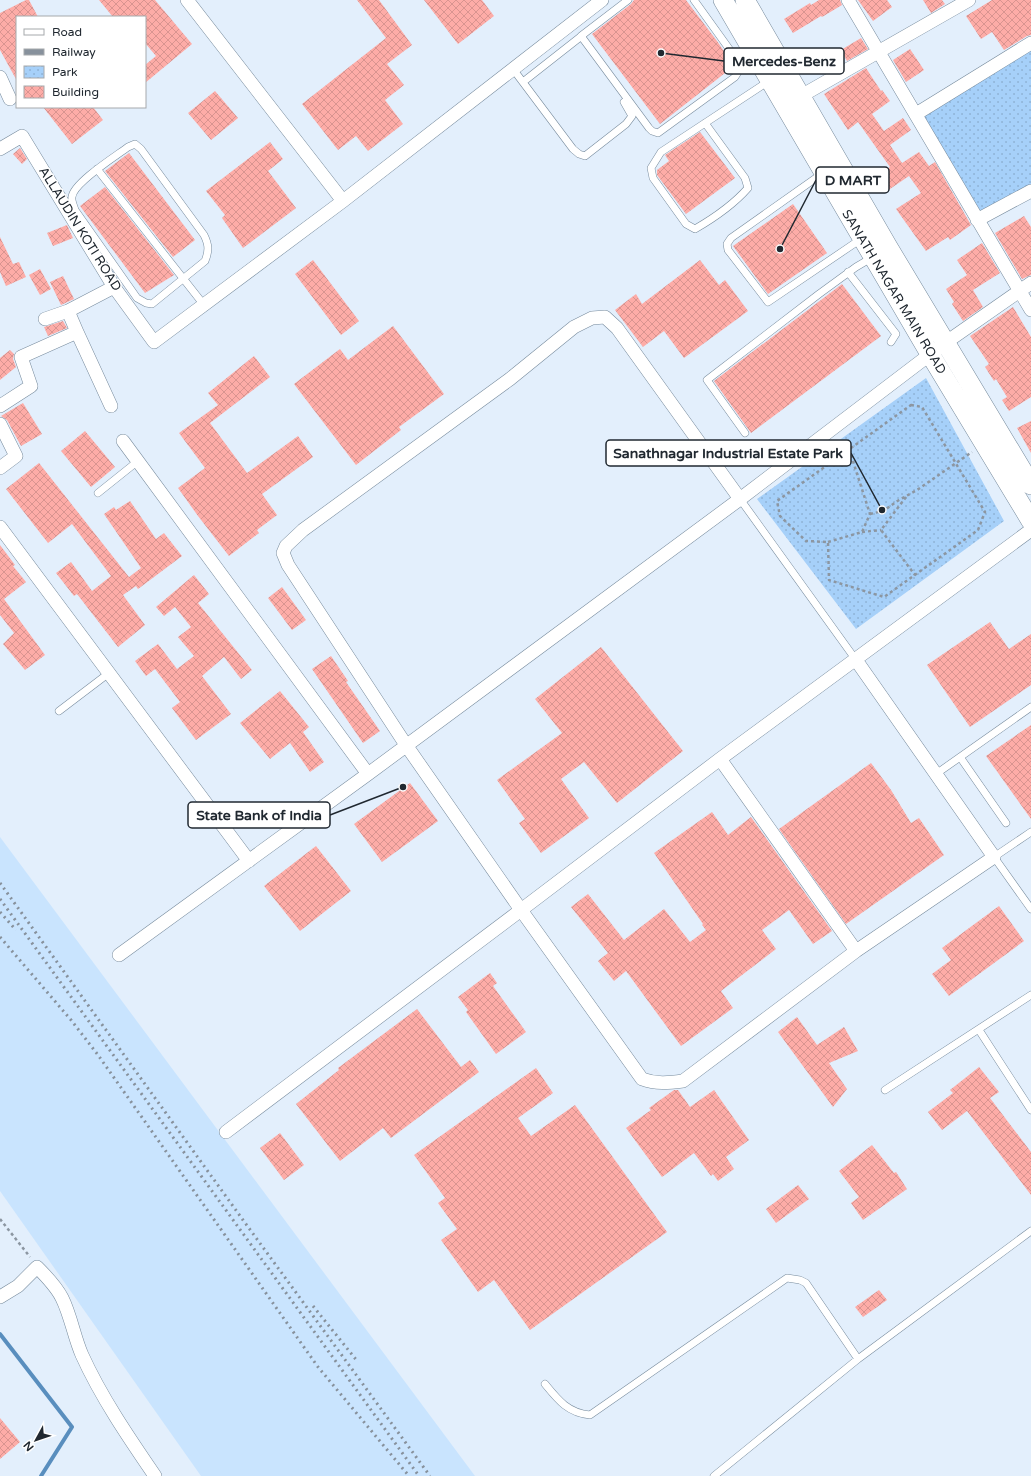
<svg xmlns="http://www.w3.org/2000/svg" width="1031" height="1476" font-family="'Varela Round',sans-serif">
<defs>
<pattern id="park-dots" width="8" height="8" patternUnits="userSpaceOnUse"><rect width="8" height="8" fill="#a6d0f9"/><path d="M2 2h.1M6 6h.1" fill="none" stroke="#8fb3d6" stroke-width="1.8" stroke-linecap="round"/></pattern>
<pattern id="building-cross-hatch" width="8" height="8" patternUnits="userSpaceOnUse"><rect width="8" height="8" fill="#fdaca7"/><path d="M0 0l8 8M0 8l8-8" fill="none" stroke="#d99490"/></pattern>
</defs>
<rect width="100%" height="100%" fill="#e3effc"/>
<path fill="#c9e4fe" d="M0 837 475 1476H201L0 1191Z"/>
<path fill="url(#park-dots)" d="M1031 47V187L979 215 921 116Z
M926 378 1004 521 856 629 757 499Z"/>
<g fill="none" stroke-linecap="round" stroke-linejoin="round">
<path stroke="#598ebe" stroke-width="4" d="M0 1334 72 1427 41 1476"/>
</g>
<path fill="url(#building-cross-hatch)" d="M26 0H29L38 17H17V81L0 50V13Z
M99 0H155L192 44 145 83V65L156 56 145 43V17H113Z
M357 0H379L412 45 387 64 404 85 385 100 403 124 368 151 356 136 338 150 302 104 386 38Z
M424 0H482L494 16 458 44Z
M634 0H686L717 41 734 66 660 124 592 34 631 4Z
M819 0H840L842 5 822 17 821 16 793 33 784 19 810 3 811 5Z
M858 0H887L892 7 873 21Z
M923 0H942L945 4 931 13Z
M992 0H1031V35L1027 36 1004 50 992 32 981 39 966 16Z
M861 38 868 49 847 61 841 50Z
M910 49 924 70 906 82 893 60Z
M866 68 881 91 882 90 890 101 872 114 884 131 903 118 911 130 890 145 902 163 919 152 929 166 935 162 971 225 950 240 948 237 926 251 896 209 921 193 909 176 887 191 877 176 890 167 858 122 848 130 824 94Z
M215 91 238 118 211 140 188 113Z
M43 107H93L103 120 72 144Z
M700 132 735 178 686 214 657 175V170L669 161 665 155Z
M270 142 283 159 268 171 296 208 243 248 222 218 225 215 206 191Z
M20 148 27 159 22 164 13 154Z
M129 153 195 240 173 257 105 171Z
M105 187 174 275 145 293 80 206Z
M793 204 827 253 768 294 733 246Z
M1024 216 1031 227V275L1022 279 995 233Z
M67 225 73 238 53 246 47 233Z
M0 237 13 264 19 262 26 277 6 286 0 272Z
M982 243 1000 273 973 290 983 307 963 321 952 304 954 302 946 289 967 275 957 260Z
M313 260 359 321 341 335 295 274Z
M700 260 719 285 725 280 748 311 684 358 664 331 643 347 615 310 636 294 642 304Z
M40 269 51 289 40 295 29 275Z
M63 276 74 299 61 305 50 282Z
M842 284 881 336 751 433 714 381Z
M1013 307 1031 337V397L1009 411 1002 400 1007 397 996 379 994 381 985 367 989 364 970 336Z
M63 321 67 328 48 336 44 327Z
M393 326 444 394 399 427 401 430 356 465 294 384 340 349 348 360Z
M10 350 14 354 13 359 16 367 0 380V358Z
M254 356 270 377 210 423 247 473 298 436 313 457 262 494 277 515 257 530 259 533 229 556 198 516 178 488 205 468 179 433 218 405 208 393Z
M23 403 42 434 21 446 7 420 1 416Z
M1031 421V453L1017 428Z
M85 431 115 467 91 487 61 451Z
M39 463 129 577 141 568 104 514 114 507 116 510 130 501 156 539 164 533 182 556 138 589 136 586 123 595 145 625 118 647 77 594 74 596 56 573 71 562 92 591 111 576 72 524 48 543 6 489Z
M0 545 15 565 13 566 26 582 4 599 45 655 25 670 3 644 14 633 0 615Z
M194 575 209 594 198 603 252 670 241 679 224 657 202 676 231 714 196 740 172 708 180 702 155 669 146 676 135 661 158 644 177 669 194 656 178 637 191 627 175 607 164 616 156 607Z
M282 587 306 620 292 630 268 598Z
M990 622 1009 649 1031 634V685L970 727 927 665Z
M601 647 683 751 617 803 584 762 561 779 589 818 541 853 519 823 525 819 497 780 562 733 535 699Z
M331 656 348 681 346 682 380 731 363 743 312 669Z
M280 691 309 727 303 732 324 762 310 772 290 743 270 759 240 723Z
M1031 725V819L986 756Z
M871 763 891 790 911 823 919 818 944 855 846 924 779 829Z
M410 783 438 821 382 862 354 824Z
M712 812 728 835 751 817 832 931 813 944 789 910 762 930 776 949 721 991 733 1008 681 1046 626 971 614 981 598 961 608 953 571 907 588 894 624 940 664 909 690 942 706 930 702 925 703 924 654 853Z
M316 846 351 891 300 931 264 886Z
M999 906 1024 941 949 996 932 974 951 960 942 948Z
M490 973 497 983 493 986 526 1032 496 1054 466 1012 468 1010 458 997Z
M417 1009 461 1067 470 1060 479 1072 391 1138 383 1128 340 1161 296 1104 339 1070 338 1068Z
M797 1017 817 1045 844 1027 858 1051 829 1063 847 1089 833 1107 778 1032Z
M979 1067 999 1092 990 1098 1031 1152V1195L967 1111 942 1130 928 1112 953 1093 950 1090Z
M536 1068 553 1093 518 1118 531 1136 575 1105 667 1232 530 1330 494 1280 478 1292 441 1240 457 1229 438 1203 445 1198 414 1155Z
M674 1090H678L690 1107 714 1090 749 1140 726 1157 734 1169 718 1181 713 1174 711 1176 694 1153 662 1177 626 1128 651 1110 649 1108Z
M280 1133 304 1165 284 1180 260 1148Z
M872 1145 894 1173 896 1172 907 1189 863 1220 851 1203 859 1197 839 1171Z
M798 1185 809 1199 776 1223 766 1209Z
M879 1290 887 1300 863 1317 855 1307Z
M0 1418 20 1442 0 1459Z"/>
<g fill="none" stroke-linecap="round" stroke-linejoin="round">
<defs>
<path id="lane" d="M628 0 581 36 649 128 652 131 658 133 735 77 740 69 739 64 735 57 694 0
M513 69 573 149 579 154 585 156 626 124 632 116 624 102
M523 82 579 38
M705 123 745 178 748 188C734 204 714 218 695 229L686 224 653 178 651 168 661 152 769 81
M135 144 141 149 204 235C209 245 209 251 205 261L152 304 146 303 137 298 75 210C74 206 71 201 72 197 73 183 116 156 128 147Z
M97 169 204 305
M823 173 731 238 727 244 728 250 768 302 861 239
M848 272 896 334 891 342
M745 433 707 380 819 294 856 267 873 257
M98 493 138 461
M740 499 856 660
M59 711 109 673
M960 757 1006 823
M936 774 1031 707
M1031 832 994 857 1031 909
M979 1030 1031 1110
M885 1090 1031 995
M545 1384C558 1400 568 1413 590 1415L787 1278 800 1280 806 1283 858 1359 1031 1231
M714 1476 858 1359"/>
<path id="street" d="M187 0 343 201
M848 0 1031 310
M0 77 10 99
M801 96 969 0
M916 114 1031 43
M0 149 22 136 114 287 154 342 343 201 602 0
M977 220 1031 191
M45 319 68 311
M77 332 111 406
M0 406 31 386 21 357 77 332 68 311 114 287
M0 424 16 456 0 468
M123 441 368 774
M740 499 617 328 605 317 592 318 574 327 510 379 303 530 286 546 283 553 288 565 406 745 521 910 720 759 1031 530
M0 527 249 861
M720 759 856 951
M119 955 368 774 740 499 945 343 1031 283
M226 1132 521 910 642 1079C656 1084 668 1083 683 1081L856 951 994 857 856 660
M0 1297 18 1286 37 1267C46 1276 56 1286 62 1298 71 1316 74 1337 82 1355 101 1397 129 1438 155 1476"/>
<path id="secondary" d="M723 0 930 354 1031 521
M745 0 888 247 1031 485"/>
</defs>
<use href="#lane" stroke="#778b9d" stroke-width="8"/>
<use href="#street" stroke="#778b9d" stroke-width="14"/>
<use href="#secondary" stroke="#778b9d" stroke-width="20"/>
<path stroke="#8c96a1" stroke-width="2.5" stroke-dasharray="3 3" stroke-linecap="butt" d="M911 405 922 407 985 512 978 530 884 597 829 580 828 542 806 541 780 516 777 501Z
M906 497 881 530 915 575
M870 514 883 511 899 500 917 490 972 452
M862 532 881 530
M828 542 862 532 870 514 849 449
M0 1219 30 1257"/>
<use href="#lane" stroke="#fff" stroke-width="7"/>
<use href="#street" stroke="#fff" stroke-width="13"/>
<use href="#secondary" stroke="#fff" stroke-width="19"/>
<path stroke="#87919c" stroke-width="3" stroke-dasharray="2 4" stroke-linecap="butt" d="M0 883 243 1220 430 1476
M0 899 419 1476
M0 912 16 930
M0 937 71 1020 98 1055 318 1367 409 1476
M313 1306 358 1362"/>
</g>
<g text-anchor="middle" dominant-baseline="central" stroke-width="3" stroke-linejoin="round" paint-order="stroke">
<g font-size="13" fill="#202830" stroke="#fff">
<text transform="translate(80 229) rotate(58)">ALLAUDIN KOTI ROAD</text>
<text transform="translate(894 292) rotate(59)">SANATH NAGAR MAIN ROAD</text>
</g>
</g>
<path fill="none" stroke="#202830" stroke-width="1.5" d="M661 53L724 61M780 249L816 180M882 510L851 453M403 787L330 815"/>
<g fill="#202830" stroke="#fff" stroke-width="1.5">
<circle cx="661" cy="53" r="4"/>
<circle cx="780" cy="249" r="4"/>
<circle cx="882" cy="510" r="4"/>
<circle cx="403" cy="787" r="4"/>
</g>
<g fill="#fff" stroke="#202830" stroke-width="1.5">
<rect x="724" y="48" width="120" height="26" rx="4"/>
<rect x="816" y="167" width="73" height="26" rx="4"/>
<rect x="606" y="440" width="245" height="26" rx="4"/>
<rect x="188" y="802" width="142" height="26" rx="4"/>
</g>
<g font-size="14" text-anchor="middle" font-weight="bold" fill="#202830">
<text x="784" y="66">Mercedes-Benz</text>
<text x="853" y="185">D MART</text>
<text x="728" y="458">Sanathnagar Industrial Estate Park</text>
<text x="259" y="820">State Bank of India</text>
</g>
<rect x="16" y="16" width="130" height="92" fill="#ffffff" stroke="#a6a9ac"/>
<rect x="24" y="29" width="20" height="6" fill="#ffffff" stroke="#a6a9ac"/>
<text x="52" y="36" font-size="12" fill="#202830">Road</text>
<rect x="24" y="49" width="20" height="6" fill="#87919c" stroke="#a6a9ac"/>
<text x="52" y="56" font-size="12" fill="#202830">Railway</text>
<rect x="24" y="66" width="20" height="12" fill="url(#park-dots)" stroke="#a6a9ac"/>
<text x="52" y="76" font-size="12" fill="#202830">Park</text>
<rect x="24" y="86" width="20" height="12" fill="url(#building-cross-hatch)" stroke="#a6a9ac"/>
<text x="52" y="96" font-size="12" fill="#202830">Building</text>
<g transform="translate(36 1440) rotate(230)" stroke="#ffffff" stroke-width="3" paint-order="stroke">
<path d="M0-3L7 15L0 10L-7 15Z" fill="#202830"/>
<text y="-6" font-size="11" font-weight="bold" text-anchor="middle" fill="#202830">N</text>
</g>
</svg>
